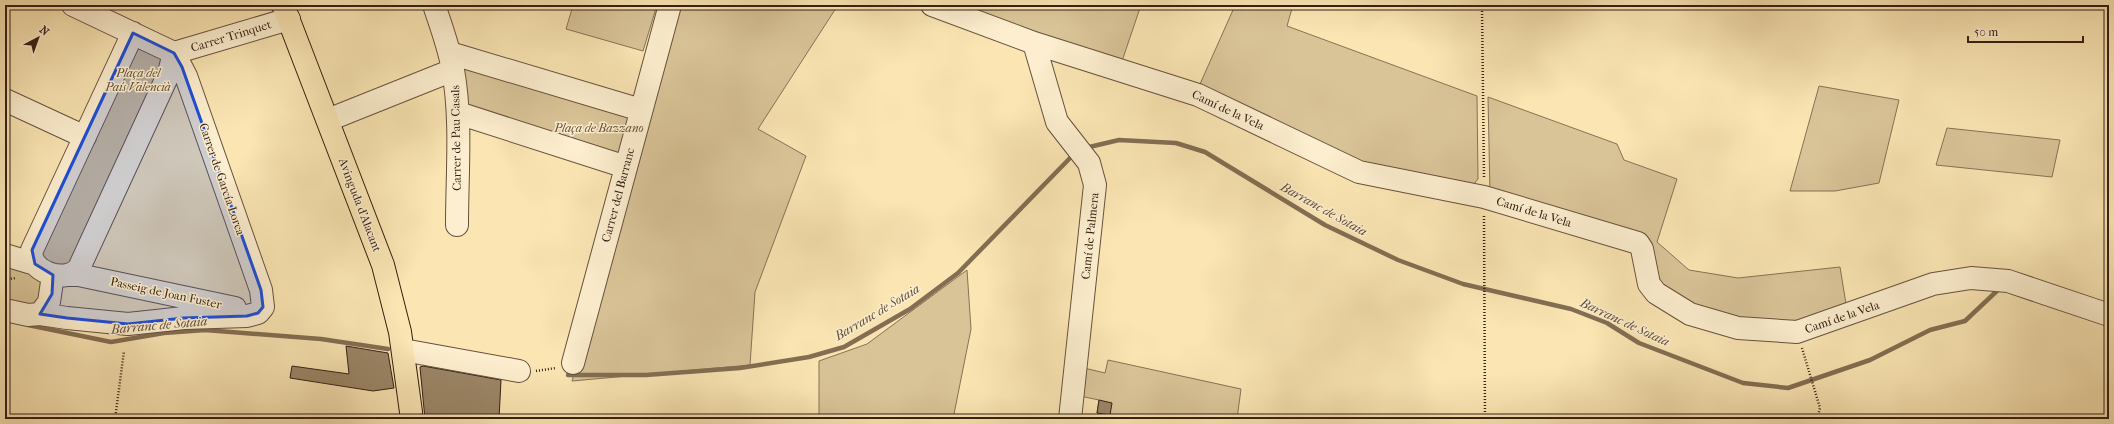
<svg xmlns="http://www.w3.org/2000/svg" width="2114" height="424" font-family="'IM FELL French Canon',serif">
<rect width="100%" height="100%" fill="#fae5b3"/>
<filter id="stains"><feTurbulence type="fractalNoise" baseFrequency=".005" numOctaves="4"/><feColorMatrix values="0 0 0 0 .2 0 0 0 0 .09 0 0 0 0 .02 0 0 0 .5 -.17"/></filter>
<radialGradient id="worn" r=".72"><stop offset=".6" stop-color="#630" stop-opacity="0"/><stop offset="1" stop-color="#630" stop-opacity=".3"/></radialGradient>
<path fill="#d9c498" stroke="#877256" d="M559 5H657L643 51 566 29 572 9Z
M681 5H838L758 129 806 156 755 292 750 365 572 381Z
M954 5H1141L1120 67Z
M1216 5H1293L1287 26 1477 96 1478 179 1470 189 1369 171 1200 84 1233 10Z
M140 46 164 57 73 267 51 269 39 253 130 52Z
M464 66 629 117 619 153 616 155 467 110Z
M1819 86 1899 100 1879 183 1835 191H1790Z
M1488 97 1617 144 1624 160 1677 179 1657 242 1689 270 1738 278 1840 267 1848 316 1789 325 1724 321 1663 294 1650 260 1490 194Z
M1947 128 2060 140 2052 177 1936 165Z
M5 263 38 277 44 283 36 304 5 303Z
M967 270 971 329 953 419H819V361L867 344Z
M1108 360 1241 389 1237 419H1134L1097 413 1099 400 1080 396 1084 368 1105 373Z"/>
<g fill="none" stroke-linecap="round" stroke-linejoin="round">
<path stroke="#836e53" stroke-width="4.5" d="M1085 148 1119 140 1176 143 1205 152 1325 225 1398 260 1463 284 1571 309 1607 323 1639 343 1743 383 1788 388 1870 360 1930 330 1965 321 1999 289
M28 325 111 342 164 333 205 330 321 339 388 349
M568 375H646L740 368 809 357 844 347 910 309 958 273 1072 156"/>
</g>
<path fill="#9b8667" stroke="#352014" d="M346 346 388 353 394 388 373 391 290 378 292 366 349 374Z
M423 366 501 380 499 419H425L420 367Z
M1099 400 1112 403 1110 415 1097 413Z"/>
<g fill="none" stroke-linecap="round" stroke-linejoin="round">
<defs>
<path id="minor" d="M73 5 174 53
M434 5C441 26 449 47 453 70 462 120 457 174 457 225
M932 5 1034 43 1198 95 1359 172 1484 197 1638 243 1642 249 1649 284 1656 293 1690 314 1738 328 1797 332 1933 284 1971 278 2008 281 2109 315
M133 33 32 250C27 271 66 285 79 268L169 73 174 53
M1034 43 1057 122 1089 163 1095 185 1070 419
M174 53 289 19
M450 53 641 110
M5 100 85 137
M458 113 626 167
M328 120 453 70
M5 255 35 264
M74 274 235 308
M5 310 28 315 40 314 49 302 53 275
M40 314 67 318 128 324 184 318 247 316 258 313 263 307 261 290 186 76 174 53
M403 350 519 371
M573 363 670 5"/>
<path id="highway" d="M283 5 383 265 400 332 411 412"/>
</defs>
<use href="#minor" stroke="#66513c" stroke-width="24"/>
<use href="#highway" stroke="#352014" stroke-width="24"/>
<path stroke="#352014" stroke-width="2.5" stroke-dasharray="1 2" stroke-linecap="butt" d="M1482 5 1484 179
M1484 216 1485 419
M5 278 8 279 16 278
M1802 348 1820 408 1817 419
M536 371 556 368
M115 419 124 351"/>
<use href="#minor" stroke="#fceece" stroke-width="22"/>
<use href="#highway" stroke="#fae5b3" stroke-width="22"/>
</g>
<path fill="#1d4ed8" fill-opacity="0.2" stroke="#1d4ed8" stroke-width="3" stroke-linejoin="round" d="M133 33 174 53 182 67 261 290 263 307 258 313 247 316 184 318 128 324 67 318 40 314 52 294 53 275 35 264 32 250Z"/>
<g text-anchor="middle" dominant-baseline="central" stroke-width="3" stroke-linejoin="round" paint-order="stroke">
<g font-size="12" fill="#352014" stroke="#fceece">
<text transform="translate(231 36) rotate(-17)">Carrer Trinquet</text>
<text transform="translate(1228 110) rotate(25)">Camí de la Vela</text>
<text transform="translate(456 138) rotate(-91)">Carrer de Pau Casals</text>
<text transform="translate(222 179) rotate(71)">Carrer de García Lorca</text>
<text transform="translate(618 195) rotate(-75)">Carrer del Barranc</text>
<text transform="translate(360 205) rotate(69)">Avinguda d'Alacant</text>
<text transform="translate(1534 212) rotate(17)">Camí de la Vela</text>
<text transform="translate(1090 236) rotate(-84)">Camí de Palmera</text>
<text transform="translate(166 293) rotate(12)">Passeig de Joan Fuster</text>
<text transform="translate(1842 317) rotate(-19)">Camí de la Vela</text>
</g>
<g font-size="12" font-style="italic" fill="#66513c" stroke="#fceece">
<text x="138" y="73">Plaça del<tspan x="138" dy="14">País Valencià</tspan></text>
<text x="599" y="128">Plaça de Bazzano</text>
</g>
<g font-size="13" font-style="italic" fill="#624e39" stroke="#fceece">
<text transform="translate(1324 209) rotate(29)">Barranc de Sotaia</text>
<text transform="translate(877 312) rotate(-31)">Barranc de Sotaia</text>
<text transform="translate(1625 322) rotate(25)">Barranc de Sotaia</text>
<text transform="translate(159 325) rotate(-5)">Barranc de Sotaia</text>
</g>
</g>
<rect width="2114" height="424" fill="none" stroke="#fae5b3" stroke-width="20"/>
<rect x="6" y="6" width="2102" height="412" fill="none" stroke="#352014" stroke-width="2"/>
<rect x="10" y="10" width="2094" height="404" fill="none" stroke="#352014"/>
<g transform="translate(38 38) rotate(41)" stroke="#fceece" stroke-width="3" paint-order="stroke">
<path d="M0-3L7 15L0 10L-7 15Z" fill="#352014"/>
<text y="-6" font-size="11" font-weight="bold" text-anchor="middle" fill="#352014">N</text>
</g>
<path d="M1968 36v6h115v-6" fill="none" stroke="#352014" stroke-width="2"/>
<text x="1974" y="36" font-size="12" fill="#352014" stroke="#fceece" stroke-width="3" paint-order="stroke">50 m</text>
<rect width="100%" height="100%" filter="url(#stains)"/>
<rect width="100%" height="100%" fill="url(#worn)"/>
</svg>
